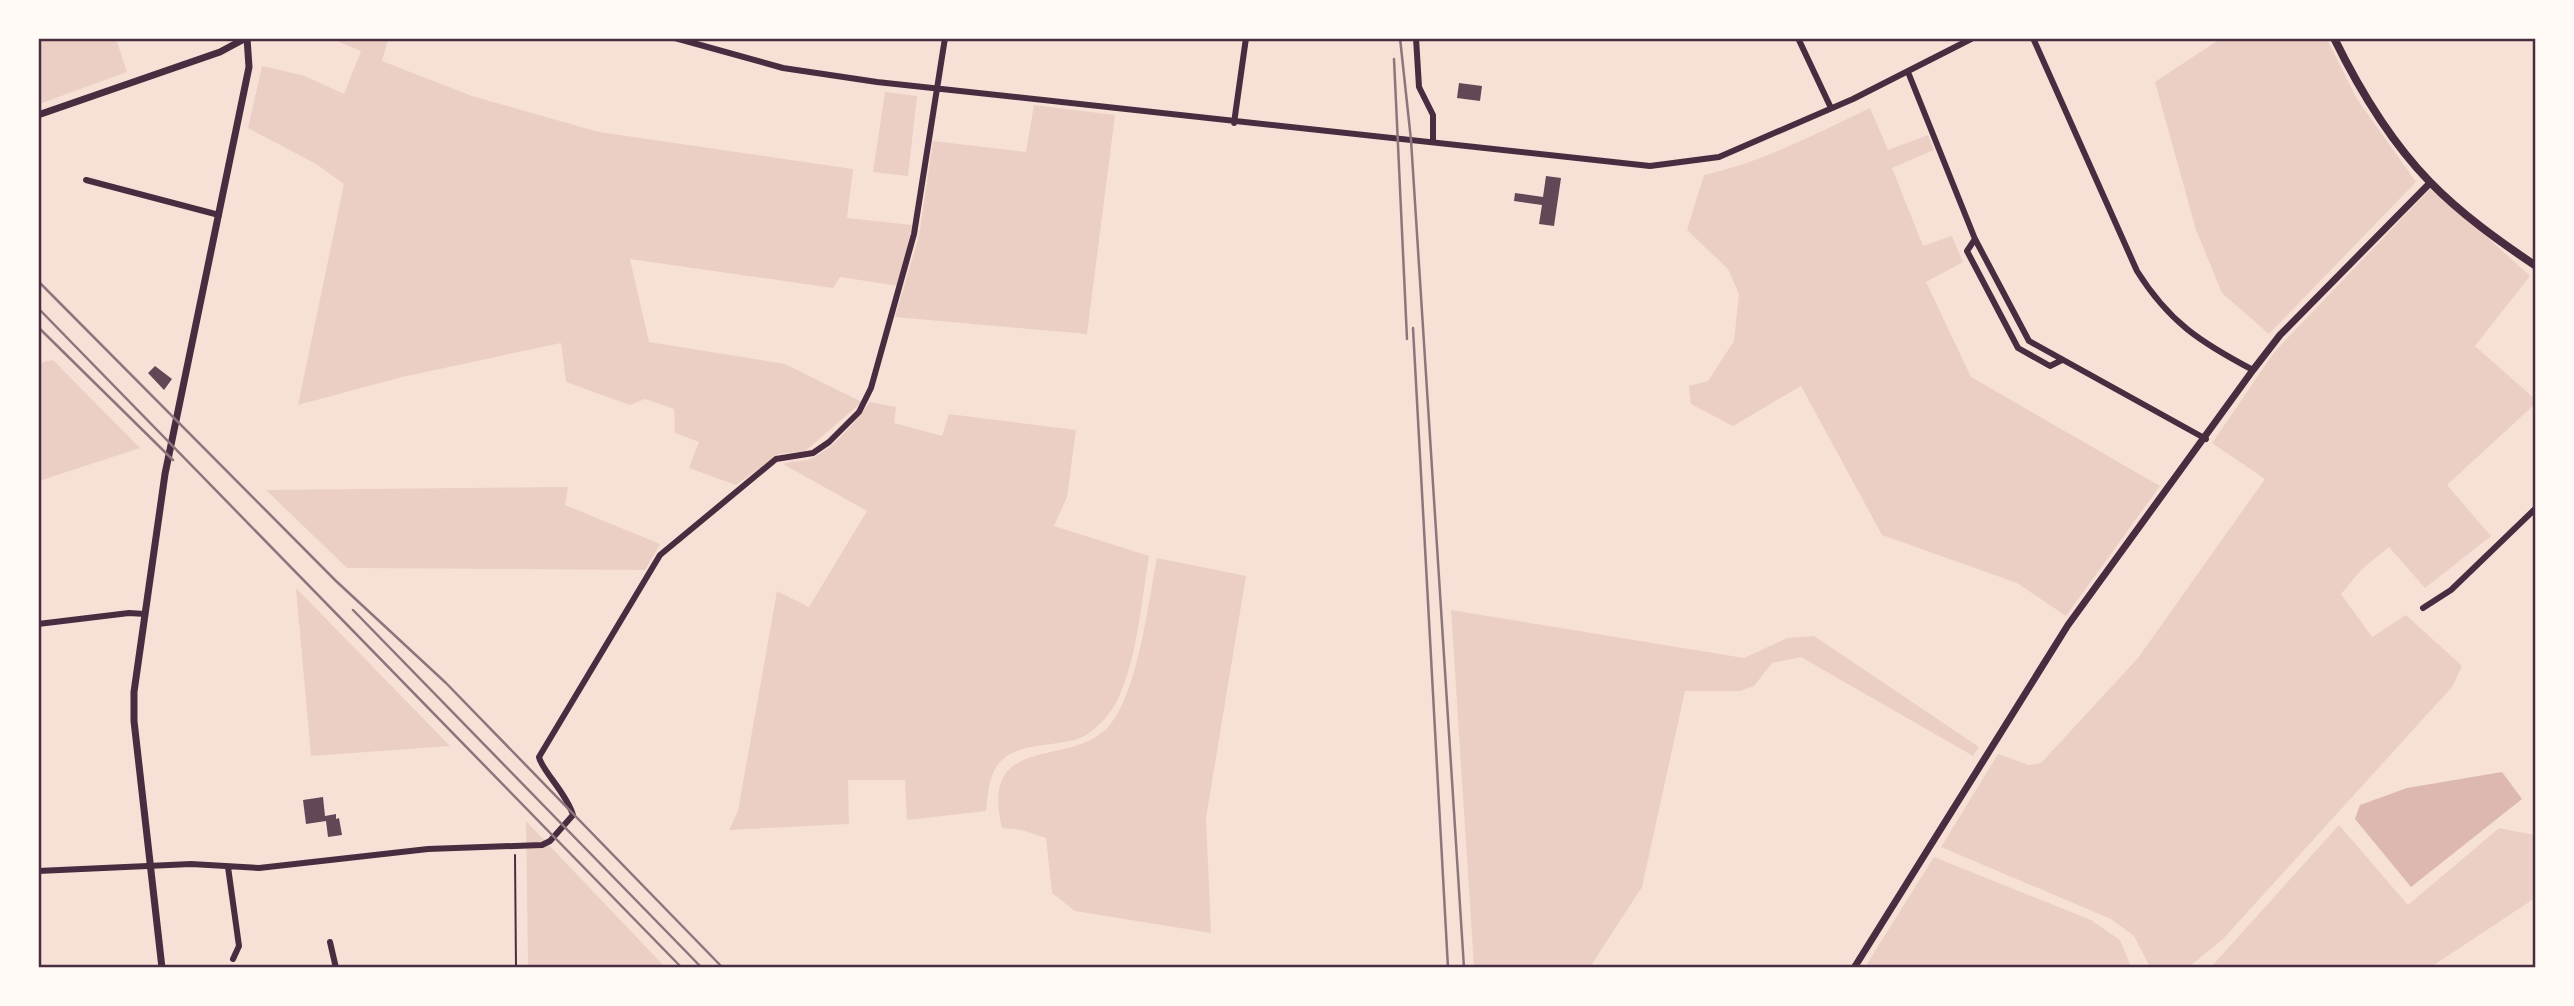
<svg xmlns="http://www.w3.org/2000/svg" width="2574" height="1006" font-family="'Alegreya Sans',sans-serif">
<rect width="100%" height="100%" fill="#f7e1d7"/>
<path fill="#ebcfc5" d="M39 38 116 39 127 72 39 104Z
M332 39H388L382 61 472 96 599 132 853 169 847 218 912 225 899 286 840 277 833 288 630 259 649 342 785 364 862 402 805 451 779 454 736 485 689 468 699 442 675 433 674 409 645 399 630 405 566 382 561 343 402 377 298 405 344 184 316 164 248 128 262 66 305 76 344 94 361 51Z
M2220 39H2327L2357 99 2416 182 2269 334 2222 293 2196 230 2155 82Z
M885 92 917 96 908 176 873 172Z
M1034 105 1115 115 1087 334 895 317 919 236 933 141 1026 152Z
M1870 108 1888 150 1928 135 1934 150 1892 168 1923 246 1952 236 1963 262 1926 282 1971 377 2160 486 2066 616 2017 583 1882 535 1801 386 1733 426 1691 404 1689 386 1708 381 1734 341 1739 294 1728 269 1687 230 1704 175C1762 162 1816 134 1870 108Z
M2432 187 2530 276 2475 346 2535 399V404L2447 485 2491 536 2425 588 2389 547 2362 569 2341 594 2372 637 2406 615 2462 666 2452 687 2224 938 2189 967H2150L2134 936 2111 919 1941 847 1998 754 2029 765 2041 763 2138 658 2265 479 2212 443 2275 351Z
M53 360 140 448 39 481V363Z
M870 402 896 407 894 423 942 436 949 414 1076 430 1067 497 1054 526 1149 556C1141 601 1136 686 1104 720 1098 725 1090 734 1083 737 1052 750 1003 737 991 779 988 789 987 801 986 811L907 820 905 780H848L849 824 729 830 738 811 777 591 809 607 867 511 783 464C792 460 802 462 810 459 835 448 854 423 870 402Z
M568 487 565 505 660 544 645 570 347 568 266 490Z
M1157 558 1246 576 1206 818 1211 933 1075 911 1052 893 1046 838 1022 830 1002 828C979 731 1069 769 1108 727 1138 695 1148 602 1157 558Z
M296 588 450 746 311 756Z
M1451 610 1744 658 1787 638 1814 636 1979 747 1973 756 1801 657 1772 663 1754 686 1740 691H1685L1642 887 1590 967H1474Z
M526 821 665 967H528Z
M2339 825 2408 905 2499 828 2535 835V898L2431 967H2211Z
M1934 857 2091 920 2120 940 2131 967H1865Z"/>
<path fill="#dcb8b0" d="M2502 772 2522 799 2411 887 2355 819 2360 805 2407 788Z"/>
<path fill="#644757" d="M1459 83 1482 86 1480 101 1457 98Z
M1546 176 1561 178 1554 226 1539 224 1542 205 1514 201 1515 193 1543 197Z
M155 366 172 379 164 390 148 373Z
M323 797 325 816 336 814V819L339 818 342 835 328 837 326 821 306 824 303 800Z"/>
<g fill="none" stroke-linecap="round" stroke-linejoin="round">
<path stroke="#4a2c40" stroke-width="2" d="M515 855 516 968"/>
<path stroke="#4a2c40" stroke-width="6" d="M675 38 783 68 877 82 1650 166 1719 157 1853 99 1973 38
M1416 38 1419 87 1433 115V142
M1798 38 1831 108
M2033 38 2137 271C2169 322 2200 342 2253 370
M1908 72 1975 239 2029 341 2206 439
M1234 123 1246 38
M86 180 219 215
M1975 239 1967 251 2018 348 2050 366 2062 360
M2423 608 2451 590 2536 508
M38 624 129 613 145 614
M228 867 239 946 233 959
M38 871 191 864 259 868 428 849 542 845 550 841 573 815C566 792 542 771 539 757L660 555 776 459 813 453 829 442 859 412 871 388 914 234 945 38
M330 942 336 968"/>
<path stroke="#4a2c40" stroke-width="7" d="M38 115 220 52 246 38
M162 968 134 721V692L165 474 249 67 247 38
M1854 968 2068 625 2253 370 2280 335 2430 183"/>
<path stroke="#4a2c40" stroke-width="8" d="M2334 38C2359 89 2390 141 2430 182 2461 214 2499 241 2536 266"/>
<path stroke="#8f747c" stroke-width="2.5" d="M1400 38 1411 140 1464 968
M1394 59 1407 339
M38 281 336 581 446 683 723 968
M38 308 682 968
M38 327 173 460
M1413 328 1448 968
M353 610 702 968"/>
</g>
<rect width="2574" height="1006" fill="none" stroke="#fffaf5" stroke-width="80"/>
<rect x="40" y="40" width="2494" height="926" fill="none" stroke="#4a2c40" stroke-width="2.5"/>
</svg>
